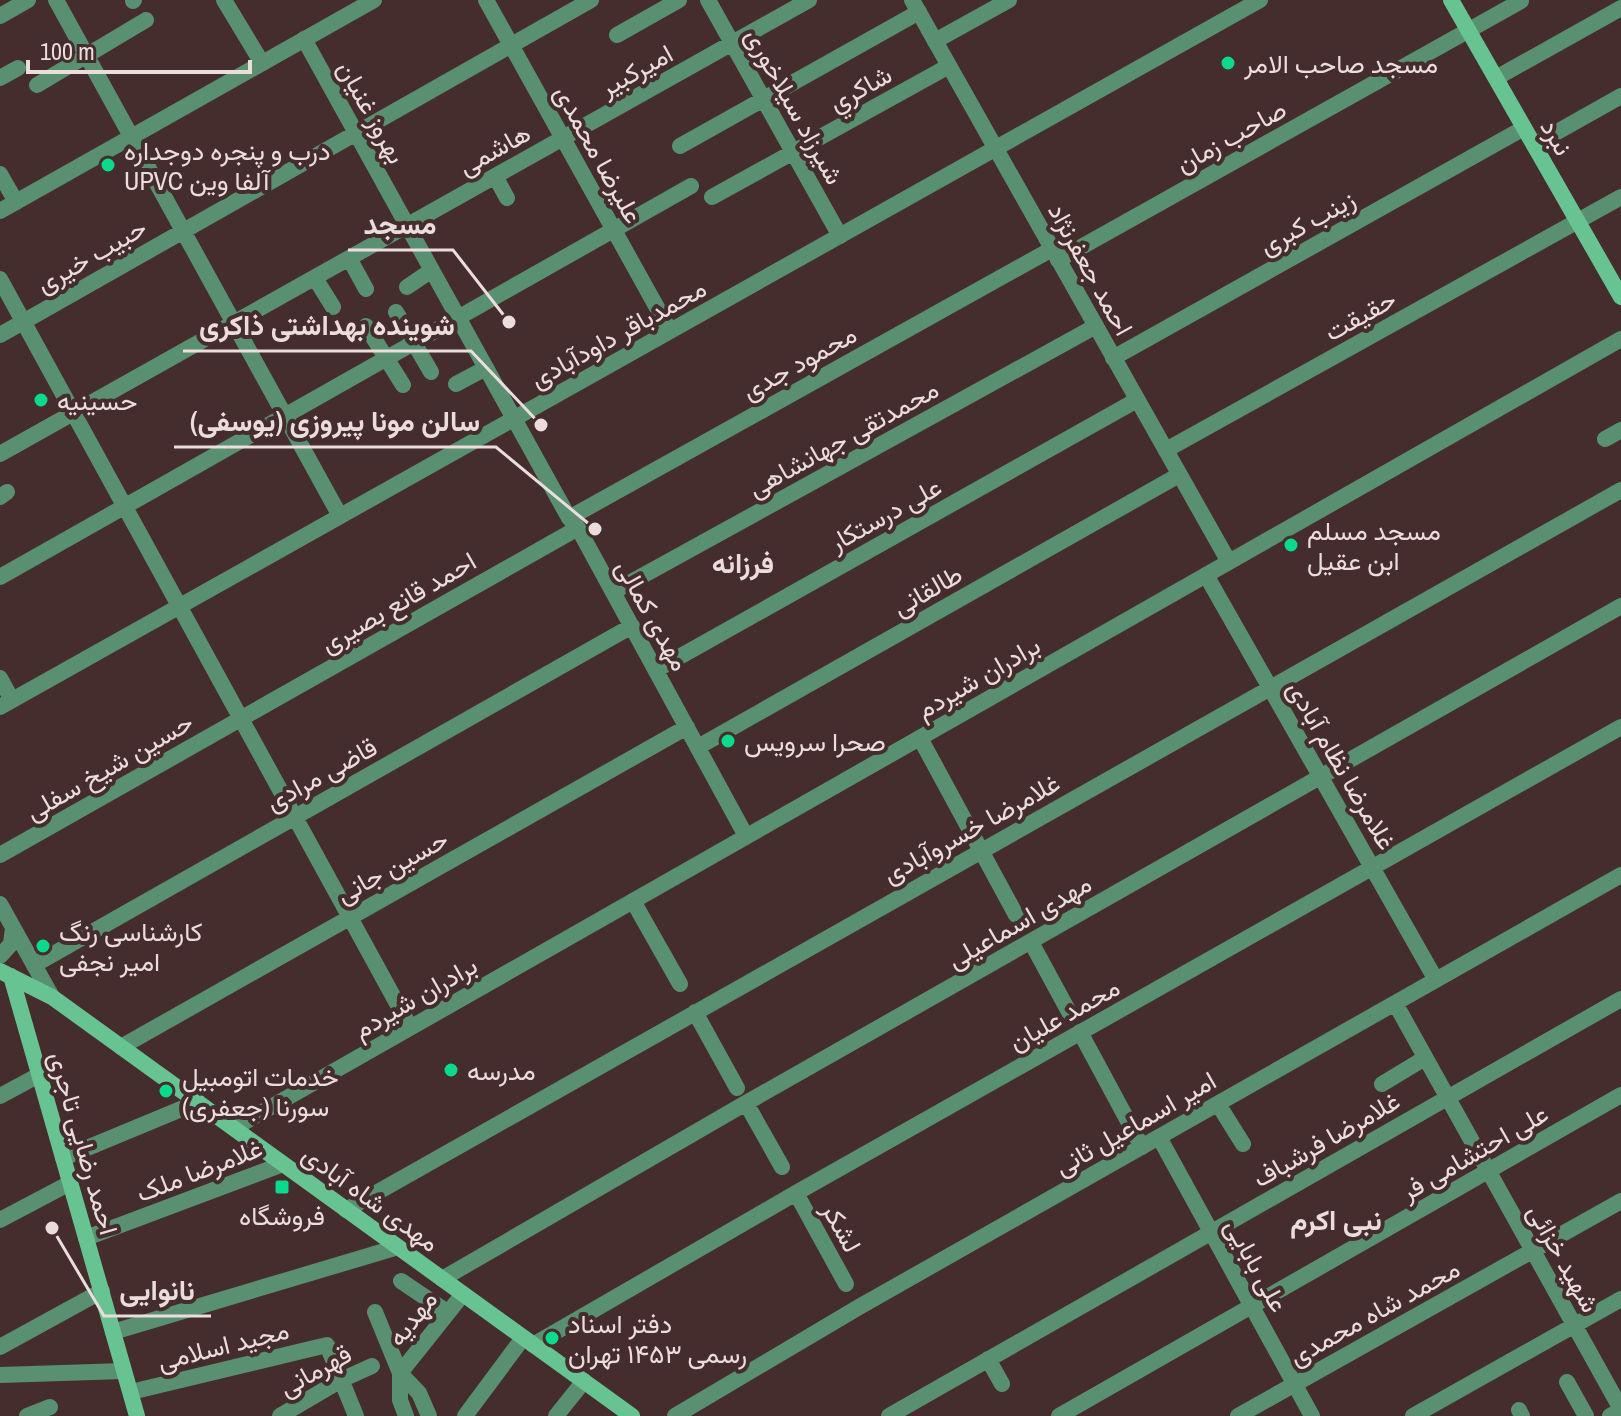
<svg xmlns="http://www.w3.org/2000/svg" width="1621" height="1416" font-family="'Archivo Narrow',Vazirmatn,sans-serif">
<rect width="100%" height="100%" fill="#452d2e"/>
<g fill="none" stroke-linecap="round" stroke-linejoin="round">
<path stroke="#599071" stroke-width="16" d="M56 0 340 516
M224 0 262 63
M708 0 840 236
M133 1 134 0
M0 16 28 0
M617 35 679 0
M304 39 569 518 578 528 746 836
M935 41 1009 0
M0 78 18 68
M1496 78 1621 8
M37 85 146 20
M1534 145 1621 96
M680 146 919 12
M0 174 16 202
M495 176 507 198
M712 197 949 66
M349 258 366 289
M1058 260 1521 1
M315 278 333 307
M0 279 410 1027
M407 287 432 270
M396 312 431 372
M366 326 403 385
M0 335 591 0
M1113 358 1524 128
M456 384 486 368
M1605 439 1621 430
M1166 450 1621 197
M0 454 809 0
M0 497 7 492
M569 518 1052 249
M1206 575 1436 980
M0 577 691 186
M613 592 1096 326
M656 670 1137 400
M0 678 12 700
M698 747 1179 475
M0 855 578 528
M633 901 680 984
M34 965 632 626
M1395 1003 1621 1409
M695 1012 737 1088
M121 1047 687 727
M1382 1084 1425 1058
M0 1096 39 1075
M746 1103 782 1167
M1218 1104 1243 1144
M63 1158 198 1102
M796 1193 846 1284
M346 1210 1621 490
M0 1220 70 1183
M86 1238 283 1164
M442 1279 746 1103 1621 606
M401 1281 447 1312
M375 1312 400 1373
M113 1332 398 1247
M533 1345 796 1193 1621 727
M0 1347 102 1291
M988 1359 1002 1384
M0 1375 124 1371
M1567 1382 1586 1416
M131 1392 327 1345 356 1416
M1519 1410 1522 1416
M27 1416 50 1407
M280 1416 341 1380 372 1366
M465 1416 523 1338
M556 1416 584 1381
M675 1416 859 1307 1621 875
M889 1416 1621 999
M1059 1416 1621 1095
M1238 1416 1621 1201
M1413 1416 1621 1299"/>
<path stroke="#599071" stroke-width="16" d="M486 0 670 331
M912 0 1229 562
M0 211 374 0
M0 707 1260 0
M920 738 1016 915
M0 904 52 997
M1031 942 1069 1012
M0 956 11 944 13 928
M1080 1032 1142 1147
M234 1128 1621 339
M1159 1137 1312 1416
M400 1373 463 1294
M400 1373 419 1393 429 1416
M400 1373V1400L406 1416
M1610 1416 1621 1410"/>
<path stroke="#67c391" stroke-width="16" d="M1451 0 1621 297
M0 971 52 997 632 1416
M11 976 137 1416"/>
</g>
<g fill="#0bd98b" stroke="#452d2e" stroke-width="3">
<circle cx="1228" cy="63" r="8"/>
<circle cx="108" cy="165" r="8"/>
<circle cx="41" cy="400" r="8"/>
<circle cx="1291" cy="545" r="8"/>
<circle cx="728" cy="741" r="8"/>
<circle cx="43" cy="946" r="8"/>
<circle cx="451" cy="1070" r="8"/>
<circle cx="166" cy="1091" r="8"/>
<rect x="274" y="1179" width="16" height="16" rx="4"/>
<circle cx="552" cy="1338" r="8"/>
</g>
<g text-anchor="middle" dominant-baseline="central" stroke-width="8" stroke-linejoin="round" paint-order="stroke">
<g font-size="26" fill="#ecdddd" stroke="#452d2e" text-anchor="start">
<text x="1244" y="63">مسجد صاحب الامر</text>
<text x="124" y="150">درب و پنجره دوجداره<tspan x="124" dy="30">UPVC آلفا وین</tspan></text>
<text x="57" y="400">حسینیه</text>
<text x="1307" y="530">مسجد مسلم<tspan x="1307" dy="30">ابن عقیل</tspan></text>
<text x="744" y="741">صحرا سرویس</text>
<text x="59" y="931">کارشناسی رنگ<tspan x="59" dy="30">امیر نجفی</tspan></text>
<text x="467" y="1070">مدرسه</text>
<text x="182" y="1076">خدمات اتومبیل<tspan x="182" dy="30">سورنا (جعفری)</tspan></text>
<text x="282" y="1215" text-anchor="middle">فروشگاه</text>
<text x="568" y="1323">دفتر اسناد<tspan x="568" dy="30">رسمی ۱۴۵۳ تهران</tspan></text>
</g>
<g font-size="26" fill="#ecdddd" stroke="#452d2e">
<text transform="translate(636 70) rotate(-29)">امیرکبیر</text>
<text transform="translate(860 88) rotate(-29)">شاكري</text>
<text transform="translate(795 106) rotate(61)">شیرزاد سیلاخوری</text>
<text transform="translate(372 112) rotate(61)">بهروز غنیان</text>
<text transform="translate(1231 136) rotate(-29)">صاحب زمان</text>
<text transform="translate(1557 137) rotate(60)">نبرد</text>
<text transform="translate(494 149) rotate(-29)">هاشمی</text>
<text transform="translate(599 154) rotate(61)">علیرضا محمدی</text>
<text transform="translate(1307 222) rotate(-29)">زینب کبری</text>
<text transform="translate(91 255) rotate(-30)">حبیب خیری</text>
<text transform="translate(1091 269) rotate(61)">احمد جعفرنژاد</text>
<text transform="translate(1360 315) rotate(-29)">حقیقت</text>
<text transform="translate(618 333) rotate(-29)">محمدباقر داودآبادی</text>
<text transform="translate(799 362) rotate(-29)">محمود جدی</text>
<text transform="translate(843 438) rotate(-29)">محمدتقی جهانشاهی</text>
<text transform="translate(885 514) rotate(-29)">علی درستکار</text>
<text transform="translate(927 590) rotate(-30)">طالقانی</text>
<text transform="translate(398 602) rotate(-30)">احمد قانع بصیری</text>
<text transform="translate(653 615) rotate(61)">مهدی کمالی</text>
<text transform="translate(978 677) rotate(-30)">برادران شیردم</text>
<text transform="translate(1342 765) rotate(60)">غلامرضا نظام آبادی</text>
<text transform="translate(109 766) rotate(-30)">حسین شیخ سفلی</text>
<text transform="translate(321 774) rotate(-29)">قاضی مرادی</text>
<text transform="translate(971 828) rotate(-29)">غلامرضا خسروآبادی</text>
<text transform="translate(392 866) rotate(-29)">حسین جانی</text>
<text transform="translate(1019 921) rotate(-30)">مهدی اسماعیلی</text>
<text transform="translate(415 997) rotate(-30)">برادران شیردم</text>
<text transform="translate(1064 1014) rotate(-29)">محمد علیان</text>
<text transform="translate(1135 1123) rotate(-30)">امیر اسماعیل ثانی</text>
<text transform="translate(1326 1139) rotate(-30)">غلامرضا فرشباف</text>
<text transform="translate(84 1143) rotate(74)">احمد رضایی تاجری</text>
<text transform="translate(1474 1152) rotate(-30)">علی احتشامی فر</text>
<text transform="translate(199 1170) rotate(-21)">غلامرضا ملک</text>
<text transform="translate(371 1198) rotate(36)">مهدی شاه آبادی</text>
<text transform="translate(842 1227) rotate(61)">لشكر</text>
<text transform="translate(1564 1258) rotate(61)">شهید خزائی</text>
<text transform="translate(1257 1265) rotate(61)">علی بابایی</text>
<text transform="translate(1374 1312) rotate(-29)">محمد شاه محمدی</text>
<text transform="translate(412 1318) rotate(-52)">مهدیه</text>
<text transform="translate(223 1345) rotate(-14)">مجید اسلامی</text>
<text transform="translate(315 1370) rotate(-29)">قهرمانی</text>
</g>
<g font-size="28" font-weight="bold" fill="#ecdddd" stroke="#452d2e">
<text x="743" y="563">فرزانه</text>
<text x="1336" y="1220">نبی اکرم</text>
</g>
</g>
<path fill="none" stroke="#ecdddd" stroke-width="3" d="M509 322L453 250H348M541 425L471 351H183M595 529L496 447H174M52 1228L104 1316H211"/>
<g fill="#ecdddd" stroke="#452d2e" stroke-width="3">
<circle cx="509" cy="322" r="8"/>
<circle cx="541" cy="425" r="8"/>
<circle cx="595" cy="529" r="8"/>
<circle cx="52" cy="1228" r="8"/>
</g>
<g font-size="28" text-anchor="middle" font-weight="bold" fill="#ecdddd" stroke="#452d2e" stroke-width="8" stroke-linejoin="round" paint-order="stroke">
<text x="400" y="234">مسجد</text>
<text x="327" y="335">شوینده بهداشتی ذاکری</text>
<text x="335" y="431">سالن مونا پیروزی (یوسفی)</text>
<text x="157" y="1300">نانوایی</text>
</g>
<path d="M28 60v12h222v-12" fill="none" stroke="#ecdddd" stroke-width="4"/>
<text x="40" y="60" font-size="24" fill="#ecdddd" stroke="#452d2e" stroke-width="6" paint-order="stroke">100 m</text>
</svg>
